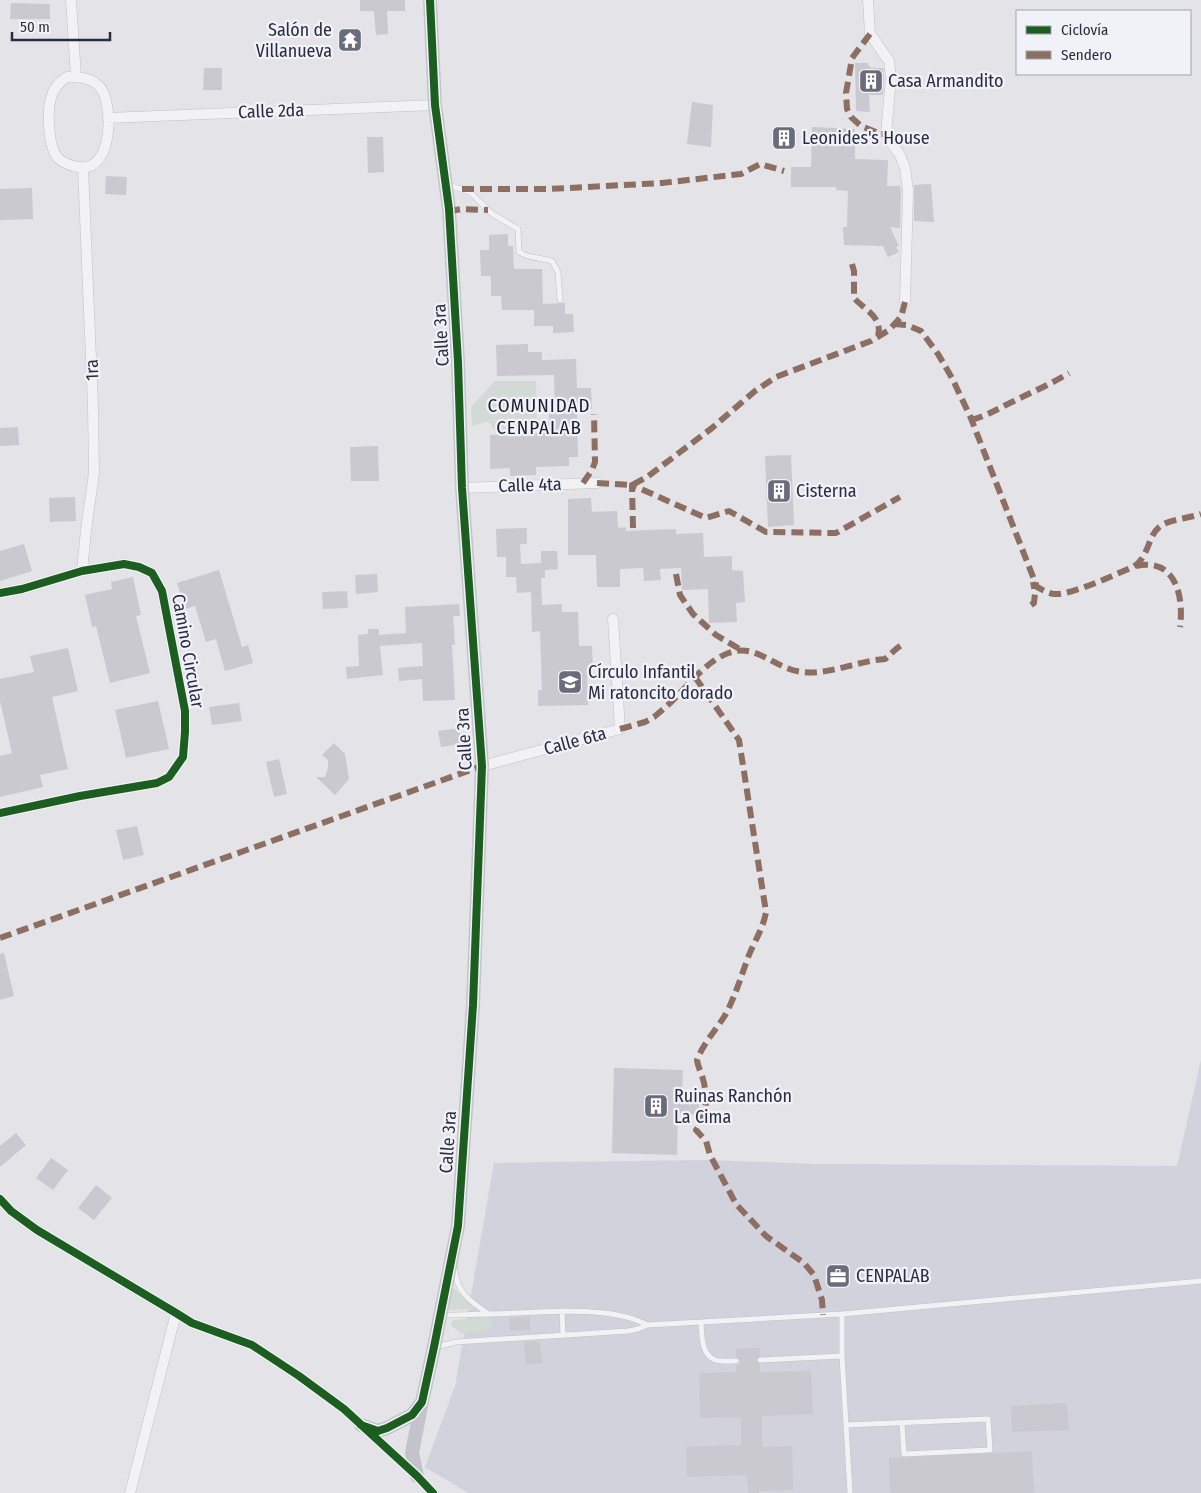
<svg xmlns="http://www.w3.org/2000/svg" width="1201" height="1493" font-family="'Fira Sans Condensed',sans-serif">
<rect width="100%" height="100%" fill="#e3e3e8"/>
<path fill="#d1d2db" d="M1201 1060V1493H468L425 1467 455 1386 494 1163 706 1160 816 1164 1177 1166Z"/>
<path fill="#d1dad4" d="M495 381H536L537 429 495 431 488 421 472 426 471 407Z
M451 1286 478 1309 449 1310Z
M487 1317 492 1323 491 1328 486 1331 461 1333 452 1326 451 1322 454 1320Z"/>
<path fill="#c9c9cf" d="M360 0H405V11H387L388 34 376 35 374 11H360Z
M11 3 50 4V19H10Z
M855 63H867L871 68H883L884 77 883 95H869L870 112 856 111Z
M204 68H222V90H203Z
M692 102 713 105 711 147 687 144Z
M812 127 855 129V159L888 160 887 186H900L901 191 900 228 890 227 899 246 896 247 899 252 888 257 883 246 844 245 843 227H847L848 191 836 190V187H791V167H811Z
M775 129H792V147H775Z
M367 137H383L384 172 368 173Z
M106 176 127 177 126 195 105 194Z
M931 184 934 222 914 221V185Z
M32 188 33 219 0 220V189Z
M508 234V246H513L514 269H542L543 304 565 303V314H573L574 332 553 333V326H534V310H502L501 296H491V276H481L480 250H489V235Z
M528 344V352H542V360L576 359 577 388H591L592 409 577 410 578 457H569V466L536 467V475L510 476V468L490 469V435L540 433V422H549V413H555L554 375 497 376 496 345Z
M18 427 19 445 0 446V428Z
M378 446 379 481H351L350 447Z
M791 455 794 525 768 527 765 456Z
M75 497 76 521 50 522 49 498Z
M591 498 592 512 617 511 618 528 626 527V531L676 529V534L703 533 704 557 732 556V570L743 571 745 602 736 603 737 622 709 623 708 589 682 590 681 568 660 569 661 580 644 581 643 568 620 569V587H597L596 555H568V499Z
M527 528V544H520L521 564 541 563V551H557L558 569 545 570V578H541L542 605 562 604V612H578L579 646H592L593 674H587L588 705 538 706V690H542L540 631 532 632 531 592 517 593 516 577H506V557H497L496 529Z
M24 544 32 571 0 581V551Z
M219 570 242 647 248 645 253 663 225 671 216 639 206 642 195 606 185 609 177 583Z
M377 574 378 592 356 594 355 575Z
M133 577 141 615 136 616 150 673 110 683 96 626 92 627 85 595 112 589 111 582Z
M347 591 348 608 323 609 322 592Z
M459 604 460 616H453L455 645H452L455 700 423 701 422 679 399 681 398 668 423 666 422 643 380 646 383 675 347 679 346 667 359 666 358 635 368 634V629H379V635L406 633 405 607Z
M68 648 78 691 52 697 68 769 40 775 43 787 0 797V756L12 753 0 701V679L34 672 30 656Z
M158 701 169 749 126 758 115 710Z
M239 703 242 721 212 725 209 707Z
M459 728 462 744 441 747 438 731Z
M334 743 345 754 349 779 335 795 316 777H325L328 768V760L322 755Z
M279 759 287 794 274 797 266 762Z
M137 826 144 855 123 860 116 830Z
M4 953 14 996 0 1000V954Z
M614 1068 683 1070 682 1096 699 1097V1115L678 1114 677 1155 612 1153Z
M16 1133 26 1145 0 1167V1146Z
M51 1158 68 1170 53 1190 36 1178Z
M96 1185 112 1198 94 1220 78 1208Z
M530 1317V1330L510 1331 509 1318Z
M539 1341 543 1363 526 1365 524 1342Z
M760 1348V1356L756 1360 757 1363 760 1364V1372L811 1371 813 1414 762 1416V1447L792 1446 793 1490 759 1491V1493H748L747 1475 687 1477 686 1447 741 1445V1417L700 1418 699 1373 736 1372V1365L740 1364V1360L736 1357V1349Z
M1067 1403 1069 1430 1012 1432 1011 1406Z
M1032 1451 1034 1493H890L889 1458Z"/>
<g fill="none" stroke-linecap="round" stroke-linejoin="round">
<defs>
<path id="lane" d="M448 185 470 192 491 213 518 229 519 252C530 259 540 257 552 261L558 272 560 300
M455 1269C455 1291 472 1303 489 1314
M562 1311 563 1335
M842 1314V1356L850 1493
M443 1315C467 1315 491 1314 515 1313 551 1311 616 1307 647 1325
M701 1322C702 1334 701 1355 715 1360 721 1362 730 1361 736 1361
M436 1347 456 1342 628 1331 638 1329 647 1325 842 1314 1201 1281
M760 1360 842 1356
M846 1425 988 1419 990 1450 904 1454 902 1423"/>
<path id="street" d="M71 0 76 77
M868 0 870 34 889 61 891 77 886 134 892 144 900 155 905 168 908 191 905 302
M67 77C78 77 90 77 99 86 114 101 114 173 79 167 70 166 64 164 58 158 48 147 47 112 51 98 53 89 59 82 67 77Z
M108 118 435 105
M462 488 597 483
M82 571 86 530 94 473 93 406 83 168
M0 593 22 589 82 571 124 564 139 567 152 573 162 591 185 711V732L183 757 169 777 157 783 80 796 0 813
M482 766 620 729 613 619
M0 1199 11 1211 37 1230 176 1313 192 1323 252 1345 299 1376 344 1409 417 1476 433 1493
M130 1493 176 1313"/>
</defs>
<use href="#lane" stroke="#c1c1c6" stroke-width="6"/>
<use href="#street" stroke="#c1c1c6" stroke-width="11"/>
<use href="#lane" stroke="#f2f2f5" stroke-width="5"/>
<use href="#street" stroke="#f2f2f5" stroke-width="10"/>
<path stroke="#c3c4ca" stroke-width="14" d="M361 1425 378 1431 387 1428 412 1415 422 1402 434 1347 458 1226 473 1005 482 766 462 488 458 362 449 209 435 105 430 0
M417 1476 412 1453 421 1406"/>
<path stroke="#8d6e63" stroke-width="6" stroke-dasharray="12 6" stroke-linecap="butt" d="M870 34 852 58 846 93 847 109 851 117 861 126 881 134H886
M462 189H549L662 183 741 174 760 164 784 171
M449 209 451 211 461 209 488 210
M852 264 854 271V298C865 310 883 317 878 336
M894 324 907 325 921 331 938 354 952 378 970 416 1037 587C1043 590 1049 594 1055 594 1072 595 1116 574 1133 567 1150 557 1147 534 1162 525 1173 519 1189 518 1201 514
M971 420C987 416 999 408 1014 401 1032 392 1051 384 1069 373
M583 483 592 470 595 462 594 414
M597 483 632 485 647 477 712 428 755 391 776 377 871 341 889 330 901 317 905 302
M633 528 632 485 706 518 729 511 766 532 836 533 900 497
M1136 566C1176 557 1184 597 1180 627
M676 574 680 595 693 614 716 635 743 651
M1031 605 1034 603 1035 593 1033 582
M695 677 739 740 766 912C763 929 755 940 749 955 741 976 735 998 724 1017 715 1031 703 1044 697 1060 698 1067 701 1072 703 1079 708 1097 707 1116 696 1130L706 1141 710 1155 736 1204 766 1236 804 1263 814 1275 822 1300 823 1315
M620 729 645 722 654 717C662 710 670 704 677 696 695 678 721 643 752 652 769 657 783 670 802 672 830 675 857 661 885 659 893 653 895 648 905 643
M0 938 482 766"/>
<defs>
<path id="cycleway" d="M0 593 22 589 82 571 124 564 139 567 152 573 162 591 185 711V732L183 757 169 777 157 783 80 796 0 813
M0 1199 11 1211 37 1230 176 1313 192 1323 252 1345 299 1376 344 1409 417 1476 433 1493
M361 1425 378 1431 387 1428 412 1415 422 1402 434 1347 458 1226 473 1005 482 766 462 488 458 362 449 209 435 105 430 0"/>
</defs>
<use href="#cycleway" stroke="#f1f2f7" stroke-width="11"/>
<use href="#cycleway" stroke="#1b5e20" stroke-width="8"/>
</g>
<defs>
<symbol id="temple-square" viewBox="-11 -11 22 22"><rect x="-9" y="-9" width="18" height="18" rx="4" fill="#6b6c7b" stroke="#f1f2f7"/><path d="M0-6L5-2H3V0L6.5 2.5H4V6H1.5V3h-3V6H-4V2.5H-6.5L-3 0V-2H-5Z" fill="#fff"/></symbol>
<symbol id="building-square" viewBox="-11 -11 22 22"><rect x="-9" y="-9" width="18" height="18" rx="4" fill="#6b6c7b" stroke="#f1f2f7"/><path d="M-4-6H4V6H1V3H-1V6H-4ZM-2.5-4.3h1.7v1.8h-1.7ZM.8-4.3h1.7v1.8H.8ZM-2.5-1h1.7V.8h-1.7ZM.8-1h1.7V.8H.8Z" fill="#fff"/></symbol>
<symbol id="school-square" viewBox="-11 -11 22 22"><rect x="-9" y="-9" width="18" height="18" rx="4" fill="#6b6c7b" stroke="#f1f2f7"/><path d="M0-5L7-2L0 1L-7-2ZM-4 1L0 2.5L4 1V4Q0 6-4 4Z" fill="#fff"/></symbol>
<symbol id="office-square" viewBox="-11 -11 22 22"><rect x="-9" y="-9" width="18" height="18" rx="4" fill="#6b6c7b" stroke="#f1f2f7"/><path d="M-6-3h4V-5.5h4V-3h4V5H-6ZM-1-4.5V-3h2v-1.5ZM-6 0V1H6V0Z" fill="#fff"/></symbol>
</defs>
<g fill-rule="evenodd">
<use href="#temple-square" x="336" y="26" width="28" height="28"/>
<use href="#building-square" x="857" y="67" width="28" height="28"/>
<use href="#building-square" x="770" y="124" width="28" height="28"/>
<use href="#building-square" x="765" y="477" width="28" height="28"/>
<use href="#school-square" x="556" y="668" width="28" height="28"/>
<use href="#building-square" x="642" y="1092" width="28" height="28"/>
<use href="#office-square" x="824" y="1262" width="28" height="28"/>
</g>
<g text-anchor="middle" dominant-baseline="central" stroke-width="4.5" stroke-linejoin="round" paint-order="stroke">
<g font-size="18" fill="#2a2c41" stroke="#f1f2f7" text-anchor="start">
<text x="332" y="30" text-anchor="end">Salón de<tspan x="332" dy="21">Villanueva</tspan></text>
<text x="888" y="81">Casa Armandito</text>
<text x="802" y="138">Leonides's House</text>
<text x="796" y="491">Cisterna</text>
<text x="588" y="672">Círculo Infantil<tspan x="588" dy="21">Mi ratoncito dorado</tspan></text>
<text x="674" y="1096">Ruinas Ranchón<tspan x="674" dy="21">La Cima</tspan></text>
<text x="856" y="1276">CENPALAB</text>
</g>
<g font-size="18" fill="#2a2c41" stroke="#f1f2f7">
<text transform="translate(271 111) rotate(-2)">Calle 2da</text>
<text transform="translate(441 335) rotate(-93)">Calle 3ra</text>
<text transform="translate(92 370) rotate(-93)">1ra</text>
<text transform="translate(530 485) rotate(-2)">Calle 4ta</text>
<text transform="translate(188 651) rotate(80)">Camino Circular</text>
<text transform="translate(464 739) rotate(-93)">Calle 3ra</text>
<text transform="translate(575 741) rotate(-15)">Calle 6ta</text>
<text transform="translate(448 1142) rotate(-86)">Calle 3ra</text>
</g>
<g font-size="19" letter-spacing="1" fill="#1c1d32" stroke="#f1f2f7">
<text x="539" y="405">COMUNIDAD<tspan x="539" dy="22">CENPALAB</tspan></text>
</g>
</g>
<rect x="1016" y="10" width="175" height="65" fill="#f1f2f7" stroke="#a1a3ae"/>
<rect x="1026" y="26" width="25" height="8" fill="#1b5e20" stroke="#a1a3ae"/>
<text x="1061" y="35" font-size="15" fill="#2a2c41">Ciclovía</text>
<rect x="1026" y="51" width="25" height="8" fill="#8d6e63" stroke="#a1a3ae"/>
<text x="1061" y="60" font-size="15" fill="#2a2c41">Sendero</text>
<path d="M12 32v8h98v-8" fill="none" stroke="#2a2c41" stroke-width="2.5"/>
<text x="20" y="32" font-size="15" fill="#2a2c41" stroke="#f1f2f7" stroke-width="4" paint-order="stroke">50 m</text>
</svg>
